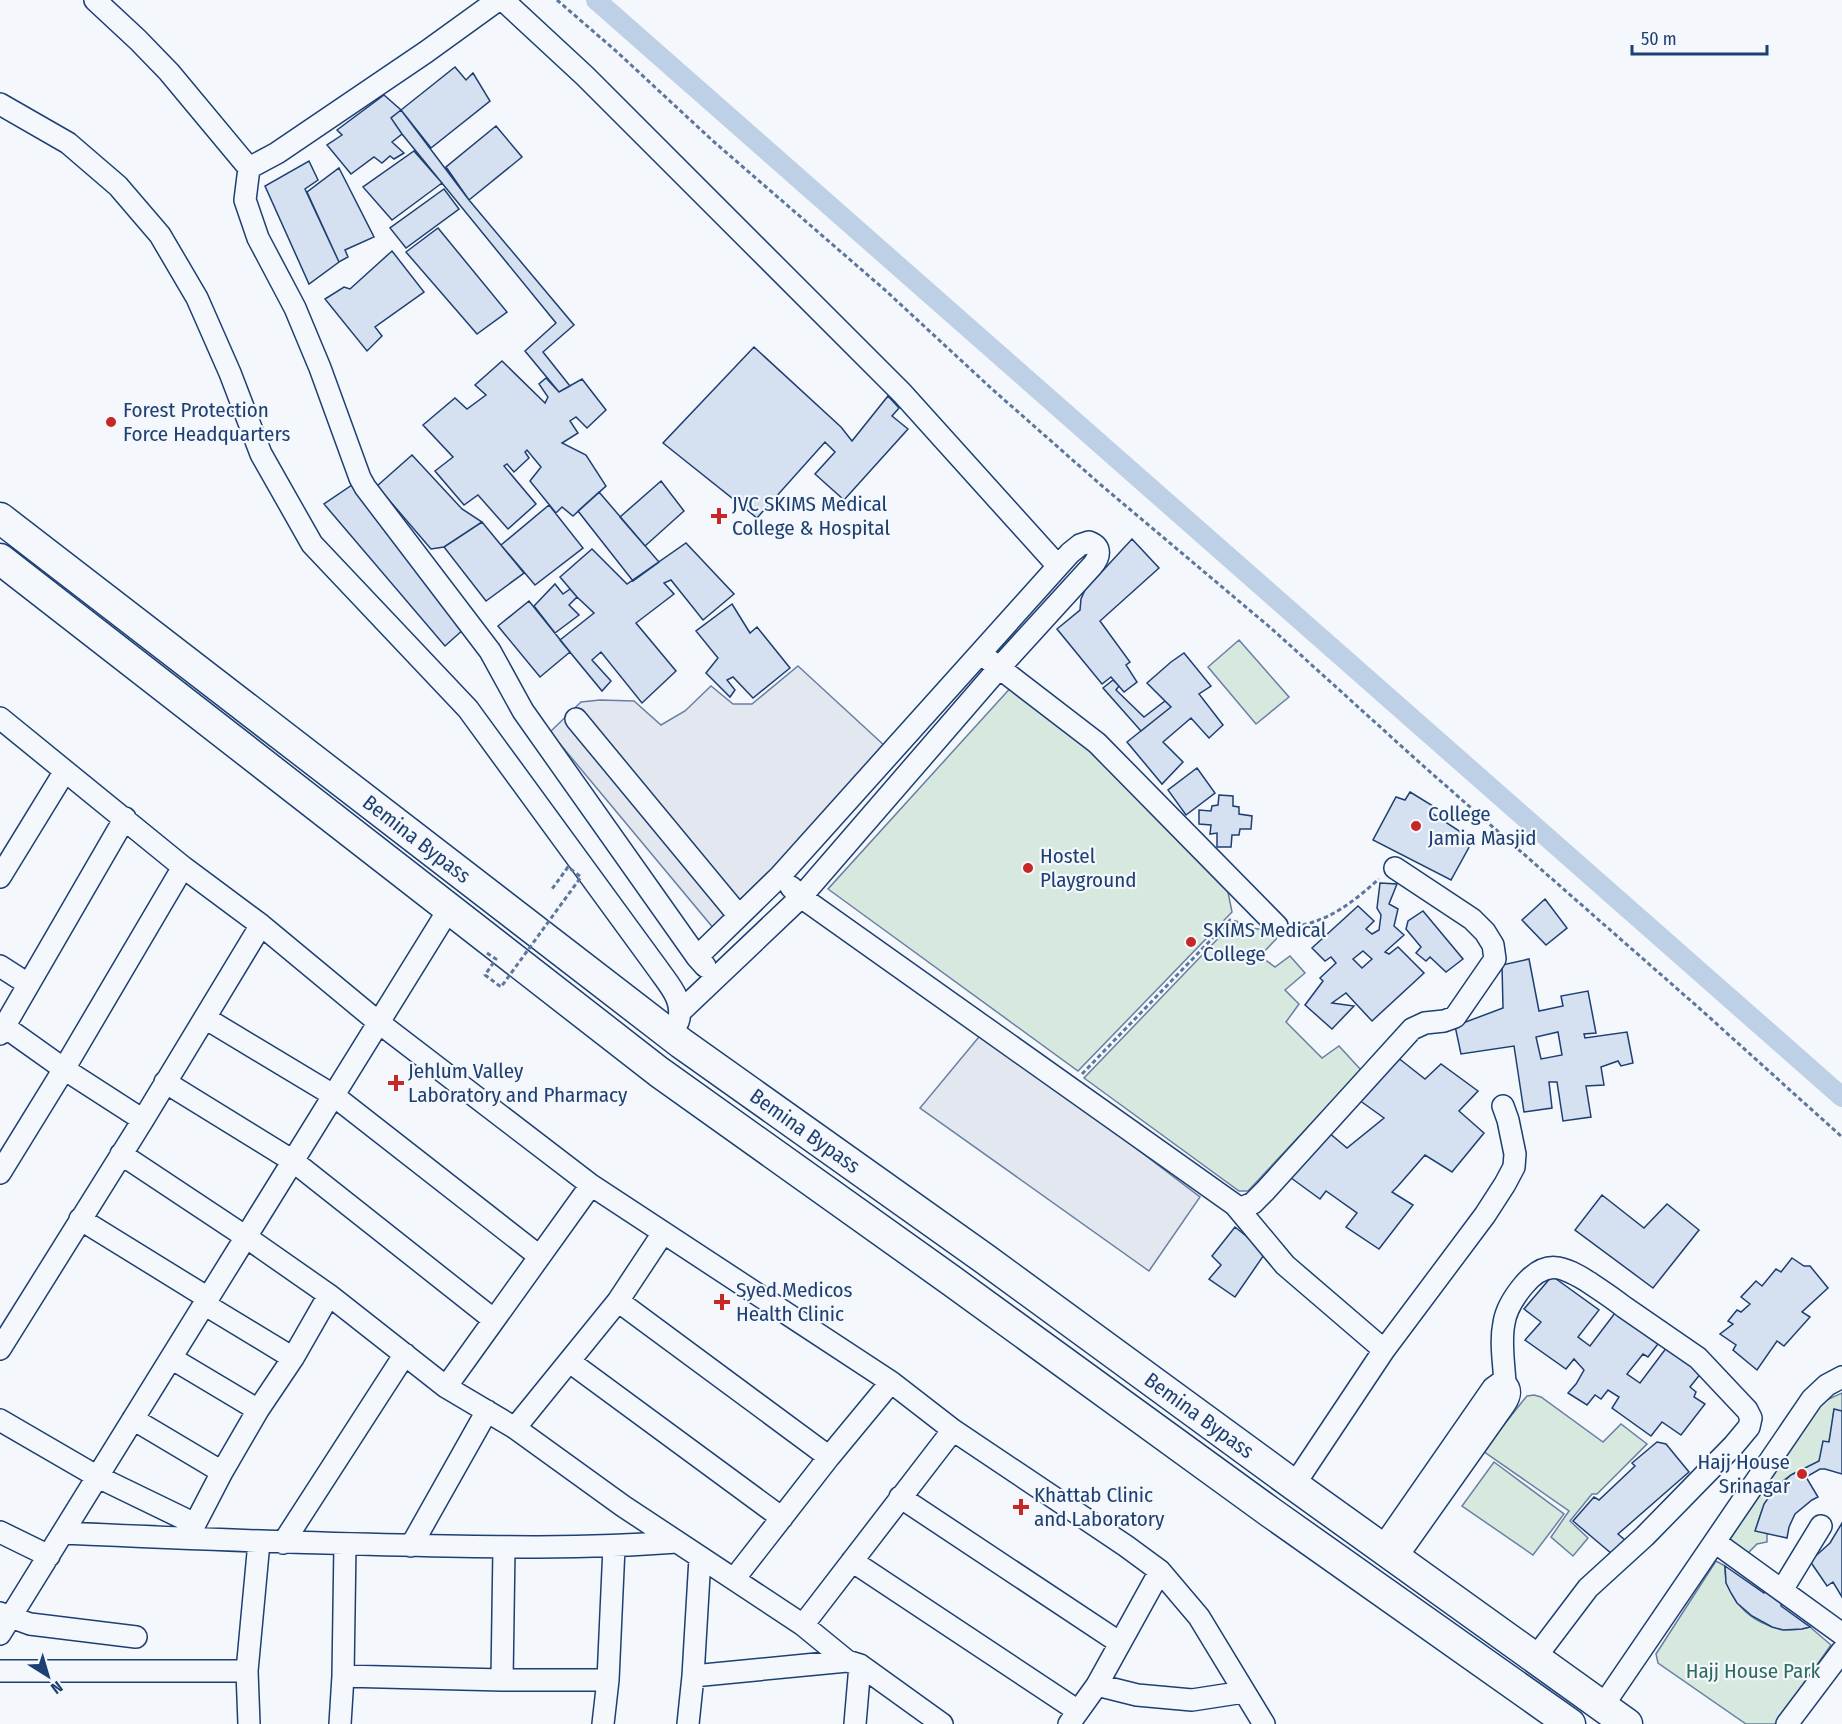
<svg xmlns="http://www.w3.org/2000/svg" width="1842" height="1724" font-family="'Fira Sans Condensed',sans-serif">
<rect width="100%" height="100%" fill="#f4f7fb"/>
<path fill="#d7e8df" stroke="#687fa3" stroke-width="1.5" d="M1239 640 1289 697 1256 724 1208 667Z
M1014 684 1083 742 1227 887 1232 912 1078 1071 828 889Z
M1231 925 1272 931 1277 938 1260 956 1275 967 1290 956 1305 973 1285 990 1299 1004 1286 1022 1322 1058 1339 1046 1361 1070 1248 1191H1239L1084 1078Z
M1842 1393V1411L1834 1410C1832 1424 1830 1452 1818 1462 1811 1467 1800 1470 1793 1474 1771 1486 1761 1508 1756 1530L1767 1533V1542L1757 1544 1748 1553 1728 1542 1822 1402Z
M1534 1395 1541 1397 1603 1442 1621 1424 1647 1444 1597 1494H1592L1570 1521 1588 1538 1573 1556 1551 1537 1569 1511 1483 1451 1522 1402 1527 1396Z
M1494 1462 1564 1514 1533 1555 1462 1506Z
M1716 1561 1725 1566C1725 1573 1725 1579 1728 1585 1740 1618 1776 1637 1810 1627L1831 1645 1775 1724H1746L1658 1663 1656 1654Z"/>
<path fill="#e3e8f0" stroke="#687fa3" stroke-width="1.5" d="M798 666 886 747 715 930 550 732 581 702 600 700 634 701 661 725 685 711 711 686 733 704H752Z
M983 1032 1200 1197 1149 1271 920 1108Z"/>
<g fill="none" stroke-linecap="round" stroke-linejoin="round">
<path stroke="#bed0e5" stroke-width="20" d="M596 0 1842 1097"/>
</g>
<path fill="#d5e0f0" stroke="#1d3f73" stroke-width="1.5" fill-rule="evenodd" d="M455 67 466 80 473 73 490 101 431 148 401 110Z
M384 95 401 110 391 118 402 134 392 142 404 153 394 159 390 156 382 163 374 157 351 174 327 145 342 135 337 130Z
M401 110 469 200 574 325 543 352 570 386 559 392 525 351 556 323 402 134 391 118Z
M496 126 522 157 469 200 446 167Z
M414 151 442 183 392 220 363 187Z
M309 161 318 180 305 189 339 262 309 284 265 186Z
M339 168 374 237 345 250 348 257 339 262 307 192Z
M444 189 459 209 406 248 390 228Z
M438 228 507 312 477 334 406 252Z
M392 251 424 292 375 327 382 336 367 351 325 299 344 287 350 289Z
M754 347 841 427 852 441 888 396 899 408 892 416 908 429 844 500 815 474 835 452 825 442 757 518 663 443Z
M502 361 545 403 548 397 539 384 546 378 559 392 582 379 606 410 587 428 576 417 570 421 578 433 562 443 586 455 606 486 573 516 562 507 556 513 530 481 541 467 527 450 525 452 529 458 514 472 507 464 504 466 536 504 508 529 478 495 464 505 435 471 453 457 423 425 455 398 467 409 486 395 475 385Z
M412 455 462 509 482 522 444 547 431 549 377 486Z
M661 481 684 511 645 546 620 517Z
M352 485 465 628 445 646 324 504Z
M599 492 659 562 633 581 578 511Z
M549 505 583 548 535 585 501 545Z
M482 522 524 573 486 601 444 547Z
M1132 539 1159 568 1100 621 1130 662 1126 665 1137 682 1124 692 1111 677 1102 684 1057 629 1080 610 1081 599 1085 590Z
M686 543 734 594 703 620 671 580 664 583 674 594 636 623 676 671 642 703 601 652 592 660 611 681 602 691 560 640 594 613 577 597 560 577 592 549 627 584Z
M555 584 563 594 570 589 577 597 569 605 579 615 555 633 534 606Z
M529 601 570 652 540 677 498 626Z
M732 604 750 633 757 627 790 668 753 698 733 677 727 680 735 690 730 697 706 673 718 658 696 631Z
M1184 653 1211 686 1199 694 1223 725 1209 738 1191 718 1163 742 1183 762 1162 784 1127 742 1171 707 1147 683 1171 662Z
M1113 680 1119 686 1116 690 1144 717 1165 701 1171 707 1141 731 1103 688Z
M1197 768 1215 793 1186 815 1168 790Z
M1410 792 1433 806 1430 812 1473 840 1451 880 1373 840 1396 797 1405 800Z
M1219 795 1233 796V806L1239 807V814L1252 816 1251 829H1240L1239 835H1232L1231 847H1217V833L1210 834 1211 825 1199 824V810L1211 811 1212 806 1218 805Z
M1380 883 1397 884 1389 904 1398 909 1394 926 1404 935 1385 952 1389 954 1398 947 1424 973 1372 1021 1346 993 1332 1003 1354 1006 1332 1029 1305 1005 1323 981 1320 978 1336 963 1331 957 1325 961 1312 948 1358 906 1374 921 1366 929 1372 934 1379 930 1381 915 1377 908ZM1363 951 1372 959 1362 968 1353 959Z
M1545 899 1567 928 1546 945 1522 920Z
M1423 911 1463 959 1446 972 1430 957 1426 961 1416 953 1421 947 1406 929 1408 921Z
M1529 959 1539 1011 1563 1006 1561 996 1588 991 1596 1033 1584 1034 1585 1038 1627 1032 1633 1063 1621 1066 1618 1061 1601 1067 1604 1085 1586 1086 1591 1117 1563 1121 1557 1082H1549L1552 1108 1524 1112 1514 1046 1461 1054 1455 1026 1503 1008 1502 965ZM1558 1032 1562 1055 1541 1059 1536 1037Z
M1397 1057 1425 1079 1441 1064 1478 1091 1459 1111 1484 1133 1452 1172 1425 1155 1398 1186 1392 1192 1413 1205 1379 1249 1346 1227 1357 1213 1326 1191 1320 1199 1287 1175 1328 1132 1347 1148 1384 1118 1359 1100Z
M1602 1195 1644 1228 1667 1204 1699 1230 1653 1288 1575 1230Z
M1235 1227 1266 1252 1235 1297 1209 1279 1221 1265 1212 1256Z
M1792 1258 1804 1266H1810L1828 1288 1802 1312 1810 1317 1784 1346 1777 1341 1757 1370 1733 1350 1736 1345 1720 1334 1733 1324 1728 1321 1737 1310 1741 1312 1750 1304 1741 1297 1756 1281 1762 1286 1776 1269 1781 1272Z
M1552 1276 1599 1310 1578 1337 1590 1346 1615 1313 1658 1344 1648 1357 1643 1354 1627 1374 1640 1383 1667 1347 1702 1372 1690 1387 1696 1392 1694 1397 1705 1404 1681 1435 1662 1422 1651 1436 1612 1408 1619 1397 1608 1390 1601 1399 1595 1395 1587 1405 1568 1393 1576 1384 1584 1370 1574 1359 1566 1369 1525 1340 1541 1322 1524 1309Z
M1834 1409 1842 1411V1474L1825 1469H1820L1806 1477 1818 1497 1812 1500 1795 1514 1789 1527 1787 1538 1755 1531 1764 1504 1774 1490 1791 1475 1819 1461 1823 1441 1829 1442Z
M1657 1442 1666 1444 1689 1472 1618 1534 1625 1540 1612 1554 1573 1521 1594 1497 1599 1500 1635 1466 1632 1463Z
M1842 1523V1597L1833 1582 1827 1586 1810 1561 1830 1543Z
M1725 1566 1764 1593 1768 1589 1782 1599 1781 1606 1810 1627 1802 1629 1783 1630 1772 1627 1752 1616 1737 1603 1731 1593 1726 1583Z"/>
<g fill="none" stroke-linecap="round" stroke-linejoin="round">
<defs>
<path id="minor" d="M95 0 138 40 169 72 249 168 245 200 258 238 295 308 320 368 360 478 365 487 490 651 523 711 697 957 705 966
M503 0 585 76 902 393 1058 566
M0 104 68 143 118 186 160 235 197 298 230 373 261 454 312 544 468 709 658 969C669 985 685 1001 678 1022
M249 168 277 153 426 52 498 0
M989 660 1097 743 1277 926
M0 718 183 867 261 925 378 1022 591 1185 891 1382 953 1430 1126 1546 1160 1571 1199 1617 1264 1724
M576 719 739 916
M0 877 65 771
M791 887 801 897 1235 1205 1285 1265 1384 1350
M0 966 28 984
M681 1011 801 897 999 668 1092 566C1100 557 1102 547 1089 542L1080 545 1070 553 780 876 697 957
M205 1018 333 1095 539 1256
M5 1027 64 1069 143 1120
M0 1034 125 818
M165 1082 293 1161 494 1320
M121 1154 246 1237 329 1295 446 1387 515 1428 623 1506 803 1625 847 1661 860 1665 942 1724
M0 1173 64 1069 183 867
M1239 1209 1253 1203 1265 1191 1412 1029 1425 1023 1444 1021 1455 1017 1495 959 1493 945 1485 932 1472 919 1395 868
M80 1219 208 1298
M618 1301 829 1457
M204 1304 293 1358
M0 1349 143 1120 261 925
M171 1358 258 1410
M570 1362 782 1518
M1505 1383C1504 1364 1500 1342 1504 1323 1506 1309 1514 1297 1523 1286 1546 1258 1563 1266 1590 1283 1602 1291 1613 1298 1624 1307L1698 1358 1747 1410 1751 1418 1749 1427 1734 1445 1645 1536 1588 1588 1535 1658
M446 1387 591 1185
M133 1419 222 1472
M0 1420 98 1477 195 1524 188 1536
M515 1428 618 1301 663 1233
M1294 1485 1384 1350 1485 1215 1505 1184 1514 1167 1515 1154 1508 1120 1503 1106
M900 1497 1120 1643
M195 1524 222 1472 258 1410 293 1358 329 1295
M0 1532 49 1556
M63 1533C175 1538 287 1543 400 1545 492 1547 585 1549 677 1542
M1715 1542 1842 1634
M283 1543 405 1354
M411 1546 487 1411
M1382 1548 1493 1388 1500 1383H1505C1512 1390 1510 1396 1505 1404L1396 1558
M852 1561 1078 1711
M734 1579 829 1457 891 1382
M1782 1590 1821 1526
M0 1613 30 1624 136 1637
M803 1625 953 1430
M0 1634 449 909
M0 1671H247
M343 1676 502 1680H608
M693 1676 847 1661
M502 1680 504 1548
M1097 1685 1137 1695 1192 1700 1244 1692
M1602 1707 1812 1399 1827 1385 1842 1377
M249 1724 247 1671 259 1542
M340 1724 343 1676 345 1544
M603 1724 608 1680 614 1547
M688 1724 693 1676 700 1558
M855 1724 860 1665
M1069 1724 1097 1685 1160 1571
M1787 1724 1842 1651"/>
<g id="highway">
<path id="s1" d="M0 518 681 1043 985 1259 1294 1485 1627 1724"/>
<path d="M0 559 659 1072 952 1281 1270 1512 1570 1724"/>
</g>
</defs>
<use href="#minor" stroke="#1d3f73" stroke-width="24"/>
<use href="#highway" stroke="#1d3f73" stroke-width="33"/>
<path stroke="#5e769c" stroke-width="3" stroke-dasharray="4.5 3" stroke-linecap="butt" d="M557 0 616 51 713 141 885 290 992 389 1101 485 1272 629 1420 763 1699 1008 1842 1137
M1295 926C1329 922 1354 901 1379 879
M1082 1074 1230 920 1250 926"/>
<use href="#minor" stroke="#f4f7fb" stroke-width="21"/>
<use href="#highway" stroke="#f4f7fb" stroke-width="30"/>
<path stroke="#5e769c" stroke-width="3" stroke-dasharray="4.5 3" stroke-linecap="butt" d="M487 953 496 959 485 975 501 987 581 877 568 867 552 889"/>
</g>
<g fill="#c62828" stroke="#f4f7fb" stroke-width="2">
<circle cx="111" cy="422" r="6"/>
<path d="M716 507h6v6h6v6h-6v6h-6v-6h-6v-6h6z"/>
<circle cx="1416" cy="826" r="6"/>
<circle cx="1028" cy="868" r="6"/>
<circle cx="1191" cy="942" r="6"/>
<path d="M393 1074h6v6h6v6h-6v6h-6v-6h-6v-6h6z"/>
<path d="M719 1293h6v6h6v6h-6v6h-6v-6h-6v-6h6z"/>
<circle cx="1802" cy="1474" r="6"/>
<path d="M1018 1498h6v6h6v6h-6v6h-6v-6h-6v-6h6z"/>
</g>
<g text-anchor="middle" dominant-baseline="central" stroke-width="4.5" stroke-linejoin="round" paint-order="stroke">
<g font-size="21" fill="#1d3f73" stroke="#f4f7fb" text-anchor="start">
<text x="123" y="410">Forest Protection<tspan x="123" dy="24">Force Headquarters</tspan></text>
<text x="732" y="504">JVC SKIMS Medical<tspan x="732" dy="24">College &amp; Hospital</tspan></text>
<text x="1428" y="814">College<tspan x="1428" dy="24">Jamia Masjid</tspan></text>
<text x="1040" y="856">Hostel<tspan x="1040" dy="24">Playground</tspan></text>
<text x="1203" y="930">SKIMS Medical<tspan x="1203" dy="24">College</tspan></text>
<text x="408" y="1071">Jehlum Valley<tspan x="408" dy="24">Laboratory and Pharmacy</tspan></text>
<text x="736" y="1290">Syed Medicos<tspan x="736" dy="24">Health Clinic</tspan></text>
<text x="1790" y="1462" text-anchor="end">Hajj House<tspan x="1790" dy="24">Srinagar</tspan></text>
<text x="1034" y="1495">Khattab Clinic<tspan x="1034" dy="24">and Laboratory</tspan></text>
</g>
<g font-size="21" fill="#1d3f73" stroke="#f4f7fb">
<text stroke="none"><textPath href="#s1" startOffset="526">Bemina Bypass</textPath></text>
<text stroke="none"><textPath href="#s1" startOffset="1012">Bemina Bypass</textPath></text>
<text stroke="none"><textPath href="#s1" startOffset="1498">Bemina Bypass</textPath></text>
</g>
<g font-size="21" fill="#2c6c60" stroke="#f4f7fb">
<text x="1753" y="1671">Hajj House Park</text>
</g>
</g>
<g transform="translate(48 1676) rotate(143)" stroke="#f4f7fb" stroke-width="4.5" paint-order="stroke">
<path d="M0-4.5L10 22L0 15L-10 22Z" fill="#1d3f73"/>
<text y="-9" font-size="16" font-weight="bold" text-anchor="middle" fill="#1d3f73">N</text>
</g>
<path d="M1632 45v9h135v-9" fill="none" stroke="#1d3f73" stroke-width="3"/>
<text x="1641" y="45" font-size="18" fill="#1d3f73" stroke="#f4f7fb" stroke-width="4.5" paint-order="stroke">50 m</text>
</svg>
